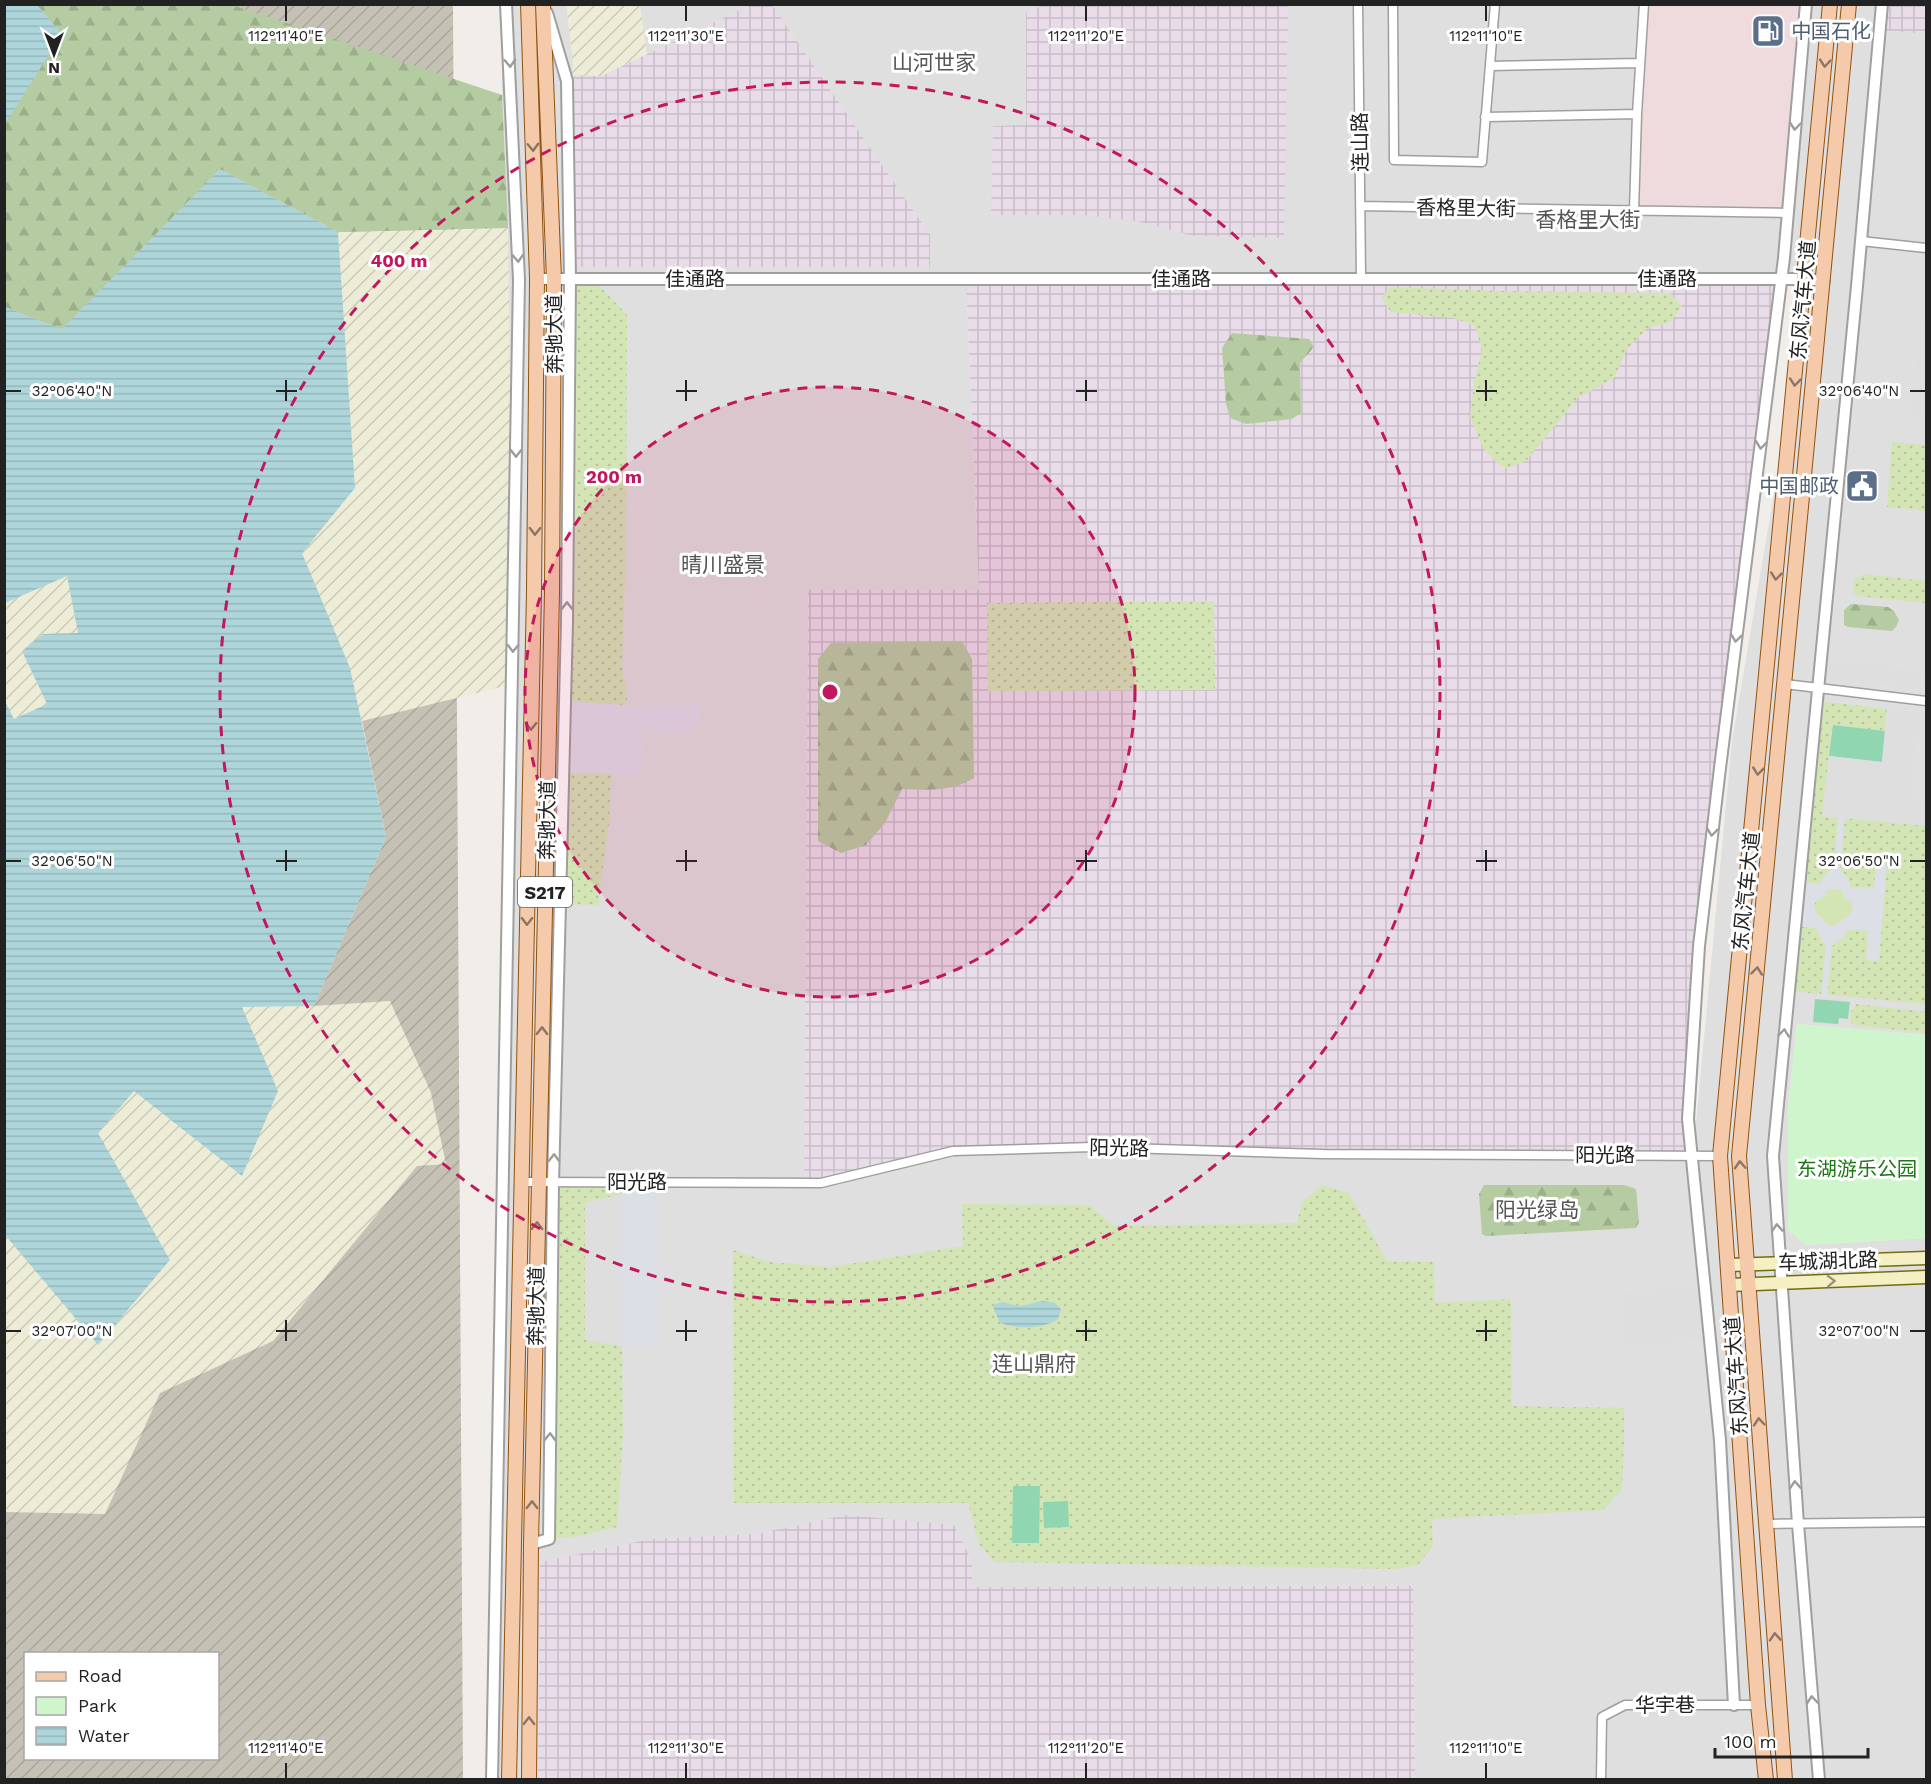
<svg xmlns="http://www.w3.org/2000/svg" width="1931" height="1784" font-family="'Work Sans','Noto Sans SC',sans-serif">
<defs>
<pattern id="industrial-grid" width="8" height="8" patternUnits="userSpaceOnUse" patternTransform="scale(1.5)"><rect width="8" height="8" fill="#e9dce9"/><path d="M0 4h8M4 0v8" fill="none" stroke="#c8bcc8"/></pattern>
<pattern id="construction-furrows" width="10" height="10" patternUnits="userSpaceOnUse" patternTransform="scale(1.5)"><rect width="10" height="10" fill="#c5c2b5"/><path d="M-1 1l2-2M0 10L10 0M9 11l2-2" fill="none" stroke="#a9a69b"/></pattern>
<pattern id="farmland-furrows" width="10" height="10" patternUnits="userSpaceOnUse" patternTransform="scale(1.5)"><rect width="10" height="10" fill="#edecd7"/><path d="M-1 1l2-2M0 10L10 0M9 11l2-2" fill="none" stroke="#cbcab8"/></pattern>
<pattern id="grass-dots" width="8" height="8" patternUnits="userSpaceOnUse" patternTransform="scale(1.5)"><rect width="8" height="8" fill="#d4e5b5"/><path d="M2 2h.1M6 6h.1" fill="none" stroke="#b6c49b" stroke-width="1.8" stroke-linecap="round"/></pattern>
<pattern id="forest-firs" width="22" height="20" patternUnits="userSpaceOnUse" patternTransform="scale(1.5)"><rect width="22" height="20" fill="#b5cca2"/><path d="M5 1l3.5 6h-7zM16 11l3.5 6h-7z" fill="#9baf8b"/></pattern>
<pattern id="water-rules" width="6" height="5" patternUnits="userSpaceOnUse" patternTransform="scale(1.5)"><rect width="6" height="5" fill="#aed6da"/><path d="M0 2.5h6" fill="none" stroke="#95b7bb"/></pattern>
</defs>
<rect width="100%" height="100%" fill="#f1ede9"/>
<path fill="#dfdfdf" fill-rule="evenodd" d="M502 5H1926V1035L1797 1024 1788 1108V1230L1806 1245 1926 1238V1779L497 1780 513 647 502 95ZM966 279 1809 286 1732 741 1693 1156 953 1151 809 590H979Z"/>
<path fill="#efdbdd" d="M1644 5H1806L1788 213 1634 211Z"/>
<path fill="url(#industrial-grid)" d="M751 5H772L930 235V267H577L572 75 601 76Z
M1043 5H1288L1284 238 1193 236 1137 221 1082 215H991L993 126 1026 125V13Z
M1882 5H1926V34L1880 30Z
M966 279H1781L1699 945 1693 1156 1093 1147 953 1151 804 1183 808 590H979Z
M846 1515 954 1525 972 1562V1587L1413 1586 1415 1779H538L540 1562 651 1539 756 1534Z"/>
<path fill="url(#construction-furrows)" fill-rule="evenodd" d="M5 5H453L463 1779 5 1780ZM26 1654H218V1758H26Z"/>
<path fill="url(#farmland-furrows)" d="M566 5H640L647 54 601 76 572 75 573 62Z
M220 169 338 232 508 228 514 684 362 721 386 837 314 1006 390 1001 431 1093 446 1164 417 1166 273 1341 160 1393 105 1514 5 1512 4 307Z"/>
<path fill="url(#grass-dots)" d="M570 279H593L627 315 626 552 622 666 627 698 611 774 609 823 598 905 560 904Z
M1390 287 1501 291 1670 293 1682 306 1671 322 1648 328 1627 349 1614 378 1578 398 1526 461 1506 469 1496 462 1483 448 1470 417 1474 382 1482 350 1475 326 1454 318 1391 312 1381 298Z
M1892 442 1926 445V511L1887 507Z
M1864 574 1926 581V603L1858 596 1853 593 1854 579Z
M1214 601 1215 690 988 691 987 603Z
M1817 701 1887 709 1885 731 1833 725 1822 816 1926 826V1004L1789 991Z
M1857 1004 1926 1012V1033L1854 1025 1850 1021 1852 1009Z
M622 1182V1194L585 1203V1340L622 1346 623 1435 617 1527 579 1536 549 1539 553 1183Z
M1322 1185 1349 1193 1387 1261 1434 1262 1435 1303 1511 1299 1512 1406 1624 1408V1442L1622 1489 1603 1510 1432 1519 1433 1546 1417 1566 1394 1569 995 1562 979 1544 968 1503H734L733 1250 770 1262 830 1267 963 1246 962 1204 1090 1205 1113 1226 1297 1223 1302 1202Z"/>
<path fill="url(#forest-firs)" d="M37 5H232L502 95 508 228 338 232 220 169 62 330 5 307 4 124 62 34Z
M1232 333 1309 339 1314 347 1300 363 1301 413 1292 419 1246 424 1230 418 1226 404 1222 348Z
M1851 604 1888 607 1894 611 1899 620 1896 627 1892 631 1848 627 1844 625V610Z
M962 641 972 659 974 778C950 792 929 790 902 789L885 823 866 845 841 853 818 841V659L831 643Z
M1484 1185H1624L1636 1189 1639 1222 1636 1228 1486 1236 1482 1234 1479 1194Z"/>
<path fill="#cff5cc" d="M1797 1024 1926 1035V1238L1806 1245 1788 1230V1108Z"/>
<path fill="#d4e5b5" d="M1834 888 1843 892V897L1851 902 1853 910 1848 917 1831 927C1819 919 1806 904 1825 896L1827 891Z"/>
<path fill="#90d7b1" d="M1833 725 1885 731 1882 762 1829 756Z
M1815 999 1850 1002 1848 1019 1839 1018 1838 1024 1813 1022Z
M1013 1486H1040L1039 1543H1012Z
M1068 1501 1069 1527 1044 1528 1043 1502Z"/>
<path fill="#dedede" d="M1919 324 1926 325V416L1912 415Z
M1819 659 1926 671V689L1819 676Z
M1887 709 1920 713 1910 801 1926 803V826L1822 816 1829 756 1882 762Z
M622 1194V1346L585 1340V1203Z
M1705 1288 1710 1339 1623 1345 1622 1292Z"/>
<path fill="#dddfe7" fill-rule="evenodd" d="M565 701 626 705H701L698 730 645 731 642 775 563 773Z
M1838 818H1845L1840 870 1845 874 1851 887 1874 888 1876 863 1887 864 1879 961 1866 960 1868 931 1848 929 1844 937 1832 946 1827 995 1821 994 1826 946 1815 928 1795 926 1799 882 1820 884 1826 873 1834 869ZM1834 888 1843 892V897L1851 902 1853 910 1848 917 1831 927 1816 913 1814 905 1817 900 1825 896 1827 891Z
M622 1182H658V1346H622Z"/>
<path fill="url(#water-rules)" d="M5 4 37 5 62 34 5 124Z
M220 169 338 232 355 488 302 553 350 668 386 837 314 1006 242 1007 278 1091 242 1176 134 1091 98 1133 170 1260 98 1345 5 1235V701L14 719 47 704 22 651 43 634 78 633 67 576 5 603V307L62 329Z
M1043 1301 1055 1303 1061 1309 1058 1319C1044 1329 1014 1330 999 1322 998 1316 994 1312 993 1305L1002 1302 1020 1306Z"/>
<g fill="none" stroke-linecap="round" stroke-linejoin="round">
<defs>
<path id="minor" d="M1358 4 1361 279
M1393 4 1394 160 1482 162 1495 4
M1490 66 1639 63
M1485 117 1637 114
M1360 206 1788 213
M1634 211 1637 114 1644 4
M1861 241 1926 248
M1785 684 1926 701
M522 1182 821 1183 953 1151 1093 1147 1323 1154 1720 1156
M1767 1524 1926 1522
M1601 1780 1602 1717 1625 1705H1758"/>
<path id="tertiary" d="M537 279H1805L1824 281
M531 1544 549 1539 553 1183 567 622 570 279 567 81 547 13
M1734 1705 1720 1440 1688 1119 1699 946 1720 768 1784 258 1806 4
M492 1780 519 280 506 4
M1819 1780 1798 1524 1773 1156 1857 286 1882 4"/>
<path id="secondary" d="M1729 1265 1926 1258
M1730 1285 1926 1277"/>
<path id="primary" d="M509 1780 534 592 537 279 528 4
M529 1780 531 1544 552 593 554 279 543 4
M1766 1780 1758 1705 1720 1156 1830 4
M1785 1780 1739 1156 1849 4"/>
</defs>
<use href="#minor" stroke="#9f9f9f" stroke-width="11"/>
<use href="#tertiary" stroke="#9f9f9f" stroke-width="14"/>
<use href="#secondary" stroke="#716d10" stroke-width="15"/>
<use href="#primary" stroke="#90520f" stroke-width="16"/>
<use href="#minor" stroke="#fff" stroke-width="8"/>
<use href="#tertiary" stroke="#fff" stroke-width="10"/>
<use href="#secondary" stroke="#f4f0c4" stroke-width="12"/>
<use href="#primary" stroke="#f4caab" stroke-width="14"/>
</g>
<defs><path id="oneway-chevron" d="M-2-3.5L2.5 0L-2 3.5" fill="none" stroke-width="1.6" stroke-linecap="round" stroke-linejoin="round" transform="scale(1.5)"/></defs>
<g stroke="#9c9c9c">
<use href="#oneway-chevron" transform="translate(510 63) rotate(87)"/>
<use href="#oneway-chevron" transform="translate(1795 126) rotate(95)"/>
<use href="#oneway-chevron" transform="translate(518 258) rotate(88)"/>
<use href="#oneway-chevron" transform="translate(1761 445) rotate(97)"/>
<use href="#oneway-chevron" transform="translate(516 453) rotate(91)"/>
<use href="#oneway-chevron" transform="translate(567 606) rotate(-90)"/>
<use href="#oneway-chevron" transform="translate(1736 638) rotate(97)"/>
<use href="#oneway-chevron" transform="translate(513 648) rotate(91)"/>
<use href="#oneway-chevron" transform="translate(1712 832) rotate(97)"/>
<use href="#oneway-chevron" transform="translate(1784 1033) rotate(-84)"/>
<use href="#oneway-chevron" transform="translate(554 1158) rotate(-89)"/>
<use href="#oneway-chevron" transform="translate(1777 1228) rotate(-94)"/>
<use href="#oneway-chevron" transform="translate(550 1437) rotate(-89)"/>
<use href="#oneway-chevron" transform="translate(1795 1485) rotate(-94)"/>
<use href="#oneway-chevron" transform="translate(1812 1700) rotate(-95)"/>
</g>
<g stroke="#8b7666">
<use href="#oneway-chevron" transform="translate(1825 63) rotate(95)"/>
<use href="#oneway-chevron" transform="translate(533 147) rotate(88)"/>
<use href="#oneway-chevron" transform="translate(1795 382) rotate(96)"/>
<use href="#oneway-chevron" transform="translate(535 531) rotate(91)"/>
<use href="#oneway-chevron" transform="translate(1776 576) rotate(96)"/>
<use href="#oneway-chevron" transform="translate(531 726) rotate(91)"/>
<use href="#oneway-chevron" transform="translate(1758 771) rotate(96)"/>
<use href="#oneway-chevron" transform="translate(527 921) rotate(91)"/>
<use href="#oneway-chevron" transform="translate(1757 971) rotate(-84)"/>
<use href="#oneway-chevron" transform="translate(542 1031) rotate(-89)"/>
<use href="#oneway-chevron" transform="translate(1740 1165) rotate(-93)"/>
<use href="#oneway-chevron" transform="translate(537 1226) rotate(-89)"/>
<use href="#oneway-chevron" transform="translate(1759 1422) rotate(-95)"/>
<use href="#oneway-chevron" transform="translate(532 1505) rotate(-89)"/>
<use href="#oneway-chevron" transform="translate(1775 1637) rotate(-94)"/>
<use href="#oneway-chevron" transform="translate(529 1721) rotate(-89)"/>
</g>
<use stroke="#96937b" href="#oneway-chevron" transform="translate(1831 1281) rotate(-2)"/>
<path fill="none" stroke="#222" stroke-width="2" d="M286 6V21M686 6V21M1086 6V21M1486 6V21M286 380V401M686 380V401M1086 380V401M1486 380V401M6 391H21M276 391H297M676 391H697M1076 391H1097M1476 391H1497M1910 391H1925M286 850V871M686 850V871M1086 850V871M1486 850V871M6 861H21M276 861H297M676 861H697M1076 861H1097M1476 861H1497M1910 861H1925M286 1320V1341M686 1320V1341M1086 1320V1341M1486 1320V1341M6 1331H21M276 1331H297M676 1331H697M1076 1331H1097M1476 1331H1497M1910 1331H1925M286 1763V1778M686 1763V1778M1086 1763V1778M1486 1763V1778"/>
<circle cx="830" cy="692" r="305" fill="#c2185b" fill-opacity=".12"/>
<g fill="none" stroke="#c2185b" stroke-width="3" stroke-dasharray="10 8">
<circle cx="830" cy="692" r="305"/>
<circle cx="830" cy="692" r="610"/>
</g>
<defs>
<symbol id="fuel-square" viewBox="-11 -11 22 22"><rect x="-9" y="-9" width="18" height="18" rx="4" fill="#5c6f8a" stroke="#fff"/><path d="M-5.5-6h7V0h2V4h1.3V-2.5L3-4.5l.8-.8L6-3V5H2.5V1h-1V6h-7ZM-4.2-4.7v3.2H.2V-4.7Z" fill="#fff"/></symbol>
<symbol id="civic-square" viewBox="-11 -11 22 22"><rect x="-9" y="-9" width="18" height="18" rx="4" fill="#5c6f8a" stroke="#fff"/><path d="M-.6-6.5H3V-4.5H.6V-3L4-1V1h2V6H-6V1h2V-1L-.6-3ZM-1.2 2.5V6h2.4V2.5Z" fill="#fff"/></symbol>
</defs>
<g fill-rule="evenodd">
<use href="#fuel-square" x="1749" y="12" width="38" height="38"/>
<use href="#civic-square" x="1843" y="467" width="38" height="38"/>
</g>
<g text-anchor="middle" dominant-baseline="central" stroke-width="6" stroke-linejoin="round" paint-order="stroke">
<rect fill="#fff" stroke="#646464" stroke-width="1.5" x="518" y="877" width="54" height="30" rx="4.5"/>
<g font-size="18" font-weight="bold" fill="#222">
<text x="545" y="892">S217</text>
</g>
<g font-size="20" fill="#4e5e75" stroke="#fff" text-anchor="start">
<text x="1791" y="31">中国石化</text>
<text x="1839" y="486" text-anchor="end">中国邮政</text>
</g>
<g font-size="20" fill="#222" stroke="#fff">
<text transform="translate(1360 142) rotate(-91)">连山路</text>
<text transform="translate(1466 208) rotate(1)">香格里大街</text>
<text x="695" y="279">佳通路</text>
<text x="1181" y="279">佳通路</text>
<text x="1667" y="279">佳通路</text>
<text transform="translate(1803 300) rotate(-85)">东风汽车大道</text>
<text transform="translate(554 334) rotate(-90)">奔驰大道</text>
<text transform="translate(547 820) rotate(-89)">奔驰大道</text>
<text transform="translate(1746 891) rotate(-84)">东风汽车大道</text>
<text transform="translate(1119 1148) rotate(1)">阳光路</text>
<text x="1605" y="1155">阳光路</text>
<text x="637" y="1182">阳光路</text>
<text transform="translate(1828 1261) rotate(-2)">车城湖北路</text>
<text transform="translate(536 1306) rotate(-89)">奔驰大道</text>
<text transform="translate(1736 1376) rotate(-94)">东风汽车大道</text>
<text x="1665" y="1705">华宇巷</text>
</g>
<g font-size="20" fill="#1d7817" stroke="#fff">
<text x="1857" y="1169">东湖游乐公园</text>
</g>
<g font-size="21" fill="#555" stroke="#fff">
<text x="934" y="62">山河世家</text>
<text x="1588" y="219">香格里大街</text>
<text x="723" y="564">晴川盛景</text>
<text x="1537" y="1209">阳光绿岛</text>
<text x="1034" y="1363">连山鼎府</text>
</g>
</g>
<g font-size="15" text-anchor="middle" fill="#222" stroke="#fff" stroke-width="6" stroke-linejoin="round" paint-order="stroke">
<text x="286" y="41">112°11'40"E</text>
<text x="686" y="41">112°11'30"E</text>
<text x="1086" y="41">112°11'20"E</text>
<text x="1486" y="41">112°11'10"E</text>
<text x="1859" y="396">32°06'40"N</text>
<text x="72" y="396">32°06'40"N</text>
<text x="1859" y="866">32°06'50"N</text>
<text x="72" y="866">32°06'50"N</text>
<text x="1859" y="1336">32°07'00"N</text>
<text x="72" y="1336">32°07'00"N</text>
<text x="286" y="1753">112°11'40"E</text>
<text x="686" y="1753">112°11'30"E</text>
<text x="1086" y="1753">112°11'20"E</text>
<text x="1486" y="1753">112°11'10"E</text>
</g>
<circle cx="830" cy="692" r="9" fill="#c2185b" stroke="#fff" stroke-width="3"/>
<g font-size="18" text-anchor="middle" font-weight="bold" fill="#c2185b" stroke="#fff" stroke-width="6" stroke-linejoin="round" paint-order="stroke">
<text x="399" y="267">400 m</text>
<text x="614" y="483">200 m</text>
</g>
<rect width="1931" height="1784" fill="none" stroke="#222222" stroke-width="12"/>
<rect x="24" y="1652" width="195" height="108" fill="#ffffff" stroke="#a7a7a7" stroke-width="1.5"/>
<rect x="36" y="1672" width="30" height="9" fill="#f4caab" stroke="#a7a7a7" stroke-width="1.5"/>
<text x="78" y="1682" font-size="18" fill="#222222">Road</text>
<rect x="36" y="1697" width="30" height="18" fill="#cff5cc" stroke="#a7a7a7" stroke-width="1.5"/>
<text x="78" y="1712" font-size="18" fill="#222222">Park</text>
<rect x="36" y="1727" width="30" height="18" fill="url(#water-rules)" stroke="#a7a7a7" stroke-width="1.5"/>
<text x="78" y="1742" font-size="18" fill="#222222">Water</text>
<g transform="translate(54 54) rotate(180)" stroke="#ffffff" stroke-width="4.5" paint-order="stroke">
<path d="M0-4.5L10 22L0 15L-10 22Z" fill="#222222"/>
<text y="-9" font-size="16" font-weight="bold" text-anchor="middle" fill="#222222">N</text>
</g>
<path d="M1715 1748v9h153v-9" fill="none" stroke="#222222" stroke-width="3"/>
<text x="1724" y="1748" font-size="18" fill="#222222" stroke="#ffffff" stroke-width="4.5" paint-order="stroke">100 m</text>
</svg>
